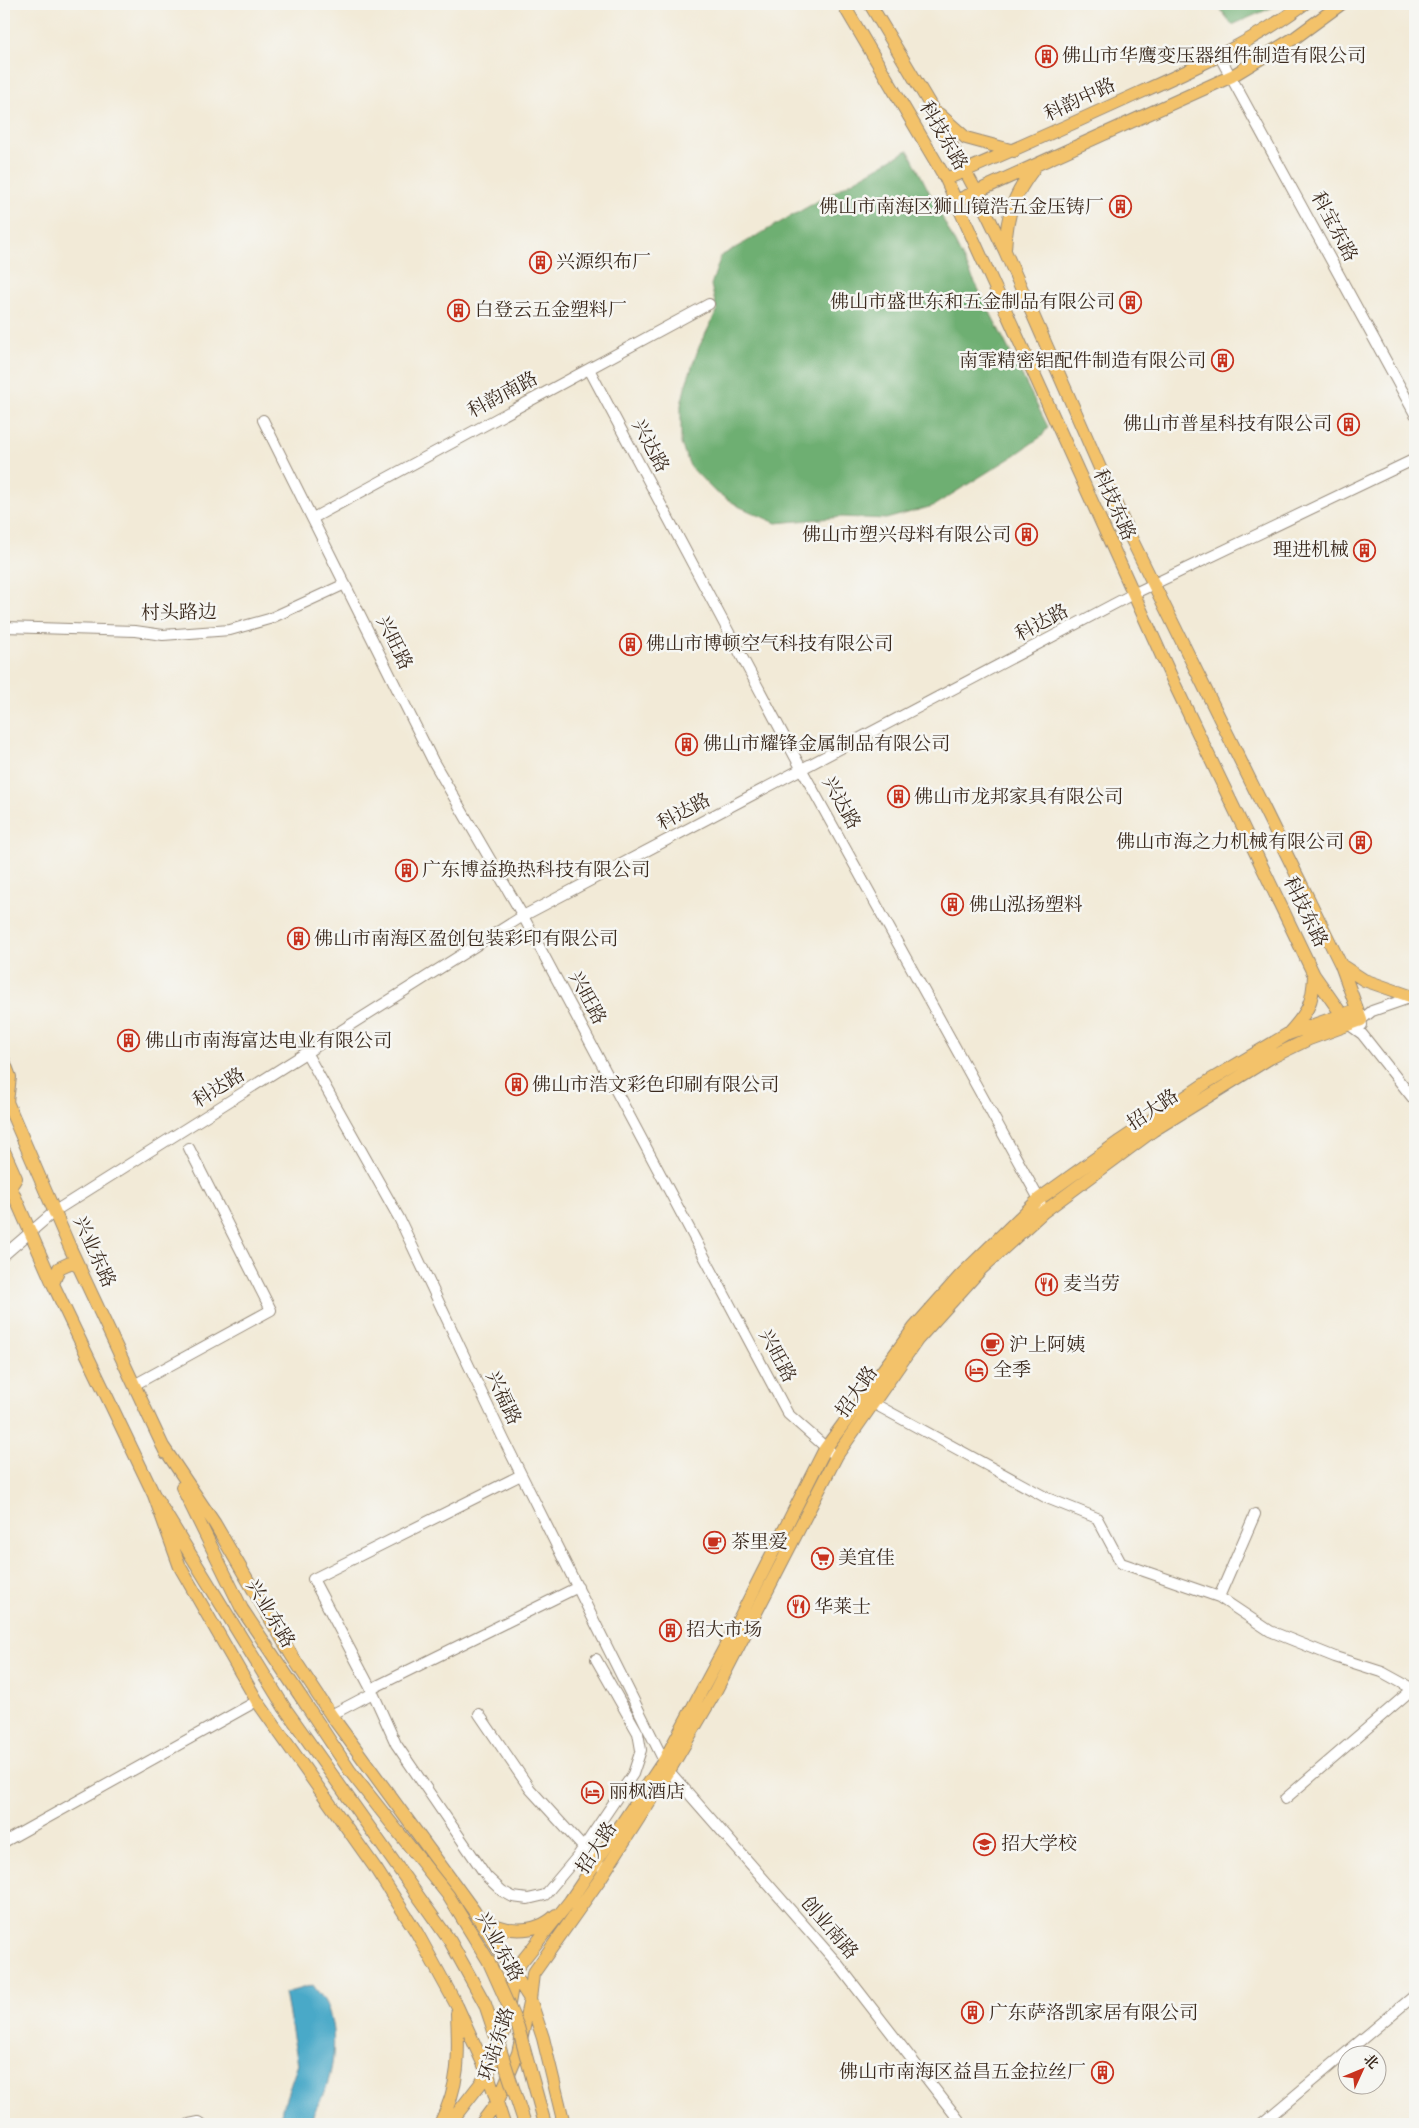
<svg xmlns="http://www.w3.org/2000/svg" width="1419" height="2128" font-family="'IM FELL DW Pica','Noto Serif SC',serif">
<rect width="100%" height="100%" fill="#f6f6f2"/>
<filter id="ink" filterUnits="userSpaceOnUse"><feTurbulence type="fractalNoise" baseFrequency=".02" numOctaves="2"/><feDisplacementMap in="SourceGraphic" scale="10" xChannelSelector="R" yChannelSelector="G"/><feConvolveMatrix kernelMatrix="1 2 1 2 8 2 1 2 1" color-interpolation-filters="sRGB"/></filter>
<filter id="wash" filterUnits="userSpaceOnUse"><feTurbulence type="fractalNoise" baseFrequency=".0096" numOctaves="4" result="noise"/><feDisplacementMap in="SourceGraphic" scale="20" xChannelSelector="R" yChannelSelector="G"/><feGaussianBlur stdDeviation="1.12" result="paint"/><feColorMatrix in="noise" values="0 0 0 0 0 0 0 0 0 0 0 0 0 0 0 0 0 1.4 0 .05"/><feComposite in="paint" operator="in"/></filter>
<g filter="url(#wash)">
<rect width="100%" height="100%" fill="#f2ead7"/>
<path fill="#6eaf72" stroke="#546c48" d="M1217 4H1280L1232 25Z
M908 150 1048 427 1042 436 1015 455 933 506 886 519 842 517 776 523 740 507 714 491 690 466 681 444V405L686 384 699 347 717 311 711 285 721 256Z"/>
<path fill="#49a9c8" stroke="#426a73" d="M313 1985C317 1991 323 1997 326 2004 337 2028 335 2061 327 2085 323 2099 313 2109 311 2124H281L282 2109 298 2064 285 1993Z"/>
</g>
<g filter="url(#ink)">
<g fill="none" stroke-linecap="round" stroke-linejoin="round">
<defs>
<path id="minor" d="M1220 57 1415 414
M589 369 802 770 1039 1199 1041 1206
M263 420 433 761 523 916 788 1414 831 1452
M313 518 709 304
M4 627 135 631 163 635 230 630 269 619 345 584
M1348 1024 1362 1034 1415 1101
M1362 1025 1361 1020 1372 1011 1415 996
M307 1054 399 1218 504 1440 669 1771 837 1963 962 2124
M4 1255 55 1211 523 916 1133 594 1415 459
M134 1385 271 1310 189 1148
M871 1402 1047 1498 1097 1518 1121 1563 1219 1597 1270 1631 1335 1657 1382 1672 1413 1689
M1219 1597 1255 1514
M371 1689 578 1587
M373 1693 396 1744 487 1877 502 1891 513 1897 528 1899 545 1895 577 1857 633 1774 641 1750 638 1733 596 1659
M479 1714 530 1789 601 1867
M331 1715 373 1693 313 1579 521 1475
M1285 1799 1415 1687
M4 1842 257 1701
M189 2124 199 2122 202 2124
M1261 2124 1415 1995"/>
<path id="major" d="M843 4 946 179 1174 683 1314 975 1347 1022
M939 114 966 138 1014 151
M946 179C1011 151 1074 123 1137 94 1195 68 1253 42 1304 4
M956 201 1232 76 1296 37 1341 4
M1005 249C1007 213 1013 196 1035 167
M1341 965 1364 980 1413 997
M1289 1033C1308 1012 1313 1003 1314 975
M4 1061 10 1077 7 1102
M4 1095 71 1250 166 1453
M4 1151 16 1178 13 1183
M4 1172 53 1284 154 1495 284 1707
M53 1284 59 1268 72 1262 80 1268
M162 1445 215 1524 292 1656 331 1715 474 1911 530 1999 543 2038 564 2124
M182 1487 242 1609 301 1697
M154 1495 180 1567 257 1701 376 1869 417 1933 457 2006 488 2074 504 2124
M480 1917C501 1933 536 1935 556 1915
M440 2124C460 2085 459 2055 457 2013
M449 2124 488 2074 504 2032 515 1970 570 1901 665 1759 725 1647 825 1449 914 1328 961 1275 1039 1199 1120 1141 1209 1081 1288 1034 1356 1010
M481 2124 498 2101 518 2053 530 1999 533 1974 600 1879 669 1771 714 1694 837 1455 917 1340 981 1269 1042 1213 1154 1130 1270 1058 1309 1039 1361 1020 1341 965 1128 532 1005 251 977 193 929 103 870 4"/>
</defs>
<use href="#minor" stroke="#968a7a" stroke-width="12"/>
<use href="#major" stroke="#968a7a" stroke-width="14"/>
<use href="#minor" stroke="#fff" stroke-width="10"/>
<use href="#major" stroke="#f3c26a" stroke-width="12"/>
<defs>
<path id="major-bridge" d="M301 1697 350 1771 448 1895 488 1960 518 2027 545 2124
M284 1707 450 1941 485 2004 525 2124"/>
</defs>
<use href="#major-bridge" stroke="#968a7a" stroke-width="14" stroke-linecap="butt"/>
<use href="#major-bridge" stroke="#f3c26a" stroke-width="12"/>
</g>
</g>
<defs>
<symbol id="building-ring" viewBox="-11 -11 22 22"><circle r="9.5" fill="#f6f6f2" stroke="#c8321e" stroke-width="1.5"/><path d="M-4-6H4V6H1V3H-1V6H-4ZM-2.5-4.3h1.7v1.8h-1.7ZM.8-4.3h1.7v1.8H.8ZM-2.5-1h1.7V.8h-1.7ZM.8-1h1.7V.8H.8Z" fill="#c8321e"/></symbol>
<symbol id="restaurant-ring" viewBox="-11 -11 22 22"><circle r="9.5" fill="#f6f6f2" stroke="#c8321e" stroke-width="1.5"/><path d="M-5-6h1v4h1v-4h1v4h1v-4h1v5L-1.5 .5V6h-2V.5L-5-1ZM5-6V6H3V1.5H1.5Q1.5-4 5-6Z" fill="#c8321e"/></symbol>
<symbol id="cafe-ring" viewBox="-11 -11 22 22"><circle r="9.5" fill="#f6f6f2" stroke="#c8321e" stroke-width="1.5"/><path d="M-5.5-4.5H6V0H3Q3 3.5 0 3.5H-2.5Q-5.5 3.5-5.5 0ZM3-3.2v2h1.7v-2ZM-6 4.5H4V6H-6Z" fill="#c8321e"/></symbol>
<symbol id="hotel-ring" viewBox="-11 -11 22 22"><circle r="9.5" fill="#f6f6f2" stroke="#c8321e" stroke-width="1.5"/><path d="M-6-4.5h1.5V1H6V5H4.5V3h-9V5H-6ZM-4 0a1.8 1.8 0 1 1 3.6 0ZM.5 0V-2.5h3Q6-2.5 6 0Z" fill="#c8321e"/></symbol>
<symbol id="supermarket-ring" viewBox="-11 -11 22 22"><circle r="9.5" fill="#f6f6f2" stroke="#c8321e" stroke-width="1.5"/><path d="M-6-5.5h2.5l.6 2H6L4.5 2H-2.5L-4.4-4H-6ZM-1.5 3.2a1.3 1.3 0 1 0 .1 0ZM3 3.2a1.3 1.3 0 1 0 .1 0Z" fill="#c8321e"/></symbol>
<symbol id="school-ring" viewBox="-11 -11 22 22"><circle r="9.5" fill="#f6f6f2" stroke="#c8321e" stroke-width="1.5"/><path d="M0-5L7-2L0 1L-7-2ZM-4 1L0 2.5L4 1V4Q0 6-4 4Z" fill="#c8321e"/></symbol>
</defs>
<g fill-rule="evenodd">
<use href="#building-ring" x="1034" y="44" width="25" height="25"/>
<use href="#building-ring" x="1108" y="194" width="25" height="25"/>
<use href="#building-ring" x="528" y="250" width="25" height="25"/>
<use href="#building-ring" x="1118" y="290" width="25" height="25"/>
<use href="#building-ring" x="446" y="298" width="25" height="25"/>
<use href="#building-ring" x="1210" y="348" width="25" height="25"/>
<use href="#building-ring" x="1336" y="412" width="25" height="25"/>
<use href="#building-ring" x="1014" y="522" width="25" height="25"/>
<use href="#building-ring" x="1352" y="538" width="25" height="25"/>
<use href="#building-ring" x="618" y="632" width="25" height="25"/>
<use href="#building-ring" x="674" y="732" width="25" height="25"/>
<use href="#building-ring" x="886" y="784" width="25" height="25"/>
<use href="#building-ring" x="1348" y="830" width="25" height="25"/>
<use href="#building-ring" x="394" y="858" width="25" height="25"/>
<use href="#building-ring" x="940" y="892" width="25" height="25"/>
<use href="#building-ring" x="286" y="926" width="25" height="25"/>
<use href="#building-ring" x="116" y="1028" width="25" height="25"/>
<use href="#building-ring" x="504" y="1072" width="25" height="25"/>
<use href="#restaurant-ring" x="1034" y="1272" width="25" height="25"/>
<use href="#cafe-ring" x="980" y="1332" width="25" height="25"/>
<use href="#hotel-ring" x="964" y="1358" width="25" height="25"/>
<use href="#cafe-ring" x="702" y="1530" width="25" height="25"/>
<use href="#supermarket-ring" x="810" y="1546" width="25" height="25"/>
<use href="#restaurant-ring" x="786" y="1594" width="25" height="25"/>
<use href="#building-ring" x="658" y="1618" width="25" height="25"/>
<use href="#hotel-ring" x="580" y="1780" width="25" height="25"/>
<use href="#school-ring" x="972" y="1832" width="25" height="25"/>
<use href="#building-ring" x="960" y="2000" width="25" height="25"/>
<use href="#building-ring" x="1090" y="2060" width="25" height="25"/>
</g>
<g text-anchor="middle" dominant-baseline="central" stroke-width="5" stroke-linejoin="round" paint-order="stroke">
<g font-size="19" fill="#3b2a1e" stroke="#f6f6f2" text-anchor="start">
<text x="1062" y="56">佛山市华鹰变压器组件制造有限公司</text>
<text x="1104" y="207" text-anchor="end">佛山市南海区狮山镜浩五金压铸厂</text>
<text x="556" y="262">兴源织布厂</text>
<text x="1115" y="302" text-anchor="end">佛山市盛世东和五金制品有限公司</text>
<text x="475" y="310">白登云五金塑料厂</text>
<text x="1206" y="361" text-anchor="end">南霏精密铝配件制造有限公司</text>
<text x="1332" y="424" text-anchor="end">佛山市普星科技有限公司</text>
<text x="1011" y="535" text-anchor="end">佛山市塑兴母料有限公司</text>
<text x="1349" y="550" text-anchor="end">理进机械</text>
<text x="646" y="644">佛山市博顿空气科技有限公司</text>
<text x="703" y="744">佛山市耀锋金属制品有限公司</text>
<text x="914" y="797">佛山市龙邦家具有限公司</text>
<text x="1344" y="842" text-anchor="end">佛山市海之力机械有限公司</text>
<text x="422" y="870">广东博益换热科技有限公司</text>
<text x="969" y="905">佛山泓扬塑料</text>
<text x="314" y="939">佛山市南海区盈创包装彩印有限公司</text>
<text x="145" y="1041">佛山市南海富达电业有限公司</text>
<text x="532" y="1085">佛山市浩文彩色印刷有限公司</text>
<text x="1063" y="1284">麦当劳</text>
<text x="1009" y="1345">沪上阿姨</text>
<text x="993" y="1370">全季</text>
<text x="731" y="1542">茶里爱</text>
<text x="838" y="1558">美宜佳</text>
<text x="814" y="1607">华莱士</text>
<text x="686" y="1630">招大市场</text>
<text x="609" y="1792">丽枫酒店</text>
<text x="1001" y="1844">招大学校</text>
<text x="989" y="2013">广东萨洛凯家居有限公司</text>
<text x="1086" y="2072" text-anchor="end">佛山市南海区益昌五金拉丝厂</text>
</g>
<g font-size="19" fill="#3b2a1e" stroke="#f6f6f2">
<text transform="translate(1080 100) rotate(-25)">科韵中路</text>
<text transform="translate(943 136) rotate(60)">科技东路</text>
<text transform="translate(1334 227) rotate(62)">科宝东路</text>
<text transform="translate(503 395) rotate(-28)">科韵南路</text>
<text transform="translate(650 446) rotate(62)">兴达路</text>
<text transform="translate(1114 505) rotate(66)">科技东路</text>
<text transform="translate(179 613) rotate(-1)">村头路边</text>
<text transform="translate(1042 623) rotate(-28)">科达路</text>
<text transform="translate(394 643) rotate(64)">兴旺路</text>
<text transform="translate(841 803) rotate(61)">兴达路</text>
<text transform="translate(684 812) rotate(-28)">科达路</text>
<text transform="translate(1305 912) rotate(64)">科技东路</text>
<text transform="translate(587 998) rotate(62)">兴旺路</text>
<text transform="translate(219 1088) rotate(-32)">科达路</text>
<text transform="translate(1153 1110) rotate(-34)">招大路</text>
<text transform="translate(94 1252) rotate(66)">兴业东路</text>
<text transform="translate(777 1356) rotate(62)">兴旺路</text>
<text transform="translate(857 1392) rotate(-55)">招大路</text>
<text transform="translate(503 1398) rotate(65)">兴福路</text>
<text transform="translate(270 1614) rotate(59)">兴业东路</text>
<text transform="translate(597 1848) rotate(-57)">招大路</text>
<text transform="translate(829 1928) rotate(49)">创业南路</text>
<text transform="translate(499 1947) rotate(61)">兴业东路</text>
<text transform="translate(497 2044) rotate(-72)">环站东路</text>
</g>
</g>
<rect width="1419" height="2128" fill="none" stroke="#f6f6f2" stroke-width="20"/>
<g transform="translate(1362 2070) rotate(46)"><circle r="24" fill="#f6f6f2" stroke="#aba49d"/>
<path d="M0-4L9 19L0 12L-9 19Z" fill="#c8321e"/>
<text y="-8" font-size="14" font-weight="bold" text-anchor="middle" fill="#3b2a1e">北</text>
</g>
</svg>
